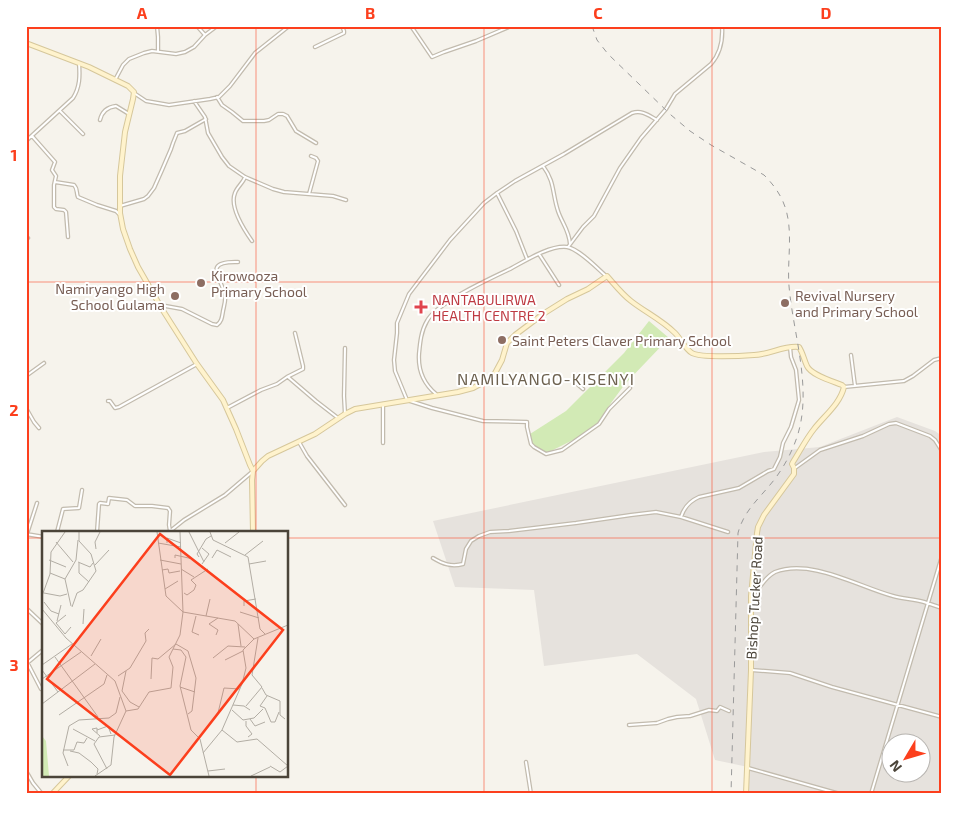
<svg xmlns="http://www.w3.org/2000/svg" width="968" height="820" font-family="'Exo 2',sans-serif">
<rect width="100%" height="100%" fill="#f6f3ec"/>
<path fill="#e6e2dd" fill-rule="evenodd" d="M897 417 935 431 942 436V794H747L748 767 715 760 696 699 637 654 544 666 534 590 455 587 433 521 764 452 820 447ZM890 742H920V772H890Z"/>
<path fill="#d2eab5" d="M649 321 669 338 625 384 611 403 600 421 577 438 547 453 532 444 530 434 566 411 624 353Z"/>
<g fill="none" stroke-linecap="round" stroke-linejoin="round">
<defs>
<path id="street" d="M157 26 158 37V51
M197 26 205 35
M411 26 432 57 444 52 476 41 511 26
M315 47 344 33V31L342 26
M115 80 123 65 129 59 144 53 152 51 176 54 185 52 194 47 205 35 217 26
M134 93 146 101 169 105 210 99 219 97 230 86 255 53 289 26
M217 97 222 105 232 112 243 121H264L269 120 278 114H283L287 116 296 131 316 143
M194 101 205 117 208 133 222 157 229 166 245 177 273 189 284 192 333 196 346 200
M60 111 83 134
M100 120C102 111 108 107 116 106L129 114
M32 136 55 162 52 170 56 176 54 185V207L56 209 64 210 66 212 68 237
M26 141 73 98C80 87 80 76 79 63
M543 166C555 182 552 193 558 211 562 223 569 230 570 244
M245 177C243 183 237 187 235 193 229 207 245 231 252 241
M55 182 74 185C78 189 76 193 78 197L97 205 116 211 119 214
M497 193 516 231 527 259
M309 194 318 161 316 158 311 156
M120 206 144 199 148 196 154 188 162 170 171 149 173 143 177 133 185 131 206 119
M26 240 28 238
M568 247 583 227 594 216 620 168 641 138 666 109 675 94 711 64C721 53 723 40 722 26
M539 254 559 285
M160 305 182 309 212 324 217 325C222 321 222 317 223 311 224 306 226 300 225 295 221 277 202 261 238 262
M851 355 855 386
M26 376 44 363
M288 377 316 401 338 418
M576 383 583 389
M844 387 904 381 913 376 934 360 942 358
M630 388 609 409 599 424 562 450 546 454 534 447 531 444 527 427V422L483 421 432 408 407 400 395 371 394 360 397 333V323L409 294 450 240 484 203 497 193 515 181 564 154 632 113C642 110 648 115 657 120
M436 394C424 384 418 370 419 354 420 343 421 331 427 321 436 303 491 278 510 269 525 261 550 245 567 247 579 249 597 268 606 276
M108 401H110L115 408 119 407 197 364
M26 408 34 422 39 428
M227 408 261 390 277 384 287 377 303 369V366L295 333
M345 414 344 396 345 348
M299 442 307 456 345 505
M383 443V404
M795 468 820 450 863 436 889 424 896 423 930 436 935 440 942 451
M681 517C684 507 690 501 699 497L739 488 768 471 774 469 780 457 783 443 791 427 799 400 796 370 791 357 790 347
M57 532 63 509 79 508 82 490
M97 532 99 504 100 503 108 504 109 498 127 500 135 506H152L168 508 170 511 169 525 170 531
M169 532 184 520 225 495 252 472
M26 534 44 537
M27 534 37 503
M433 558C443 564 451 567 463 564L466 549 471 541 479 536 490 532 509 531 576 523 631 515 656 512 681 517 728 532
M751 596C760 590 763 578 775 572 811 558 859 587 893 596 903 599 914 599 924 602 930 604 936 606 942 608
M26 608 44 625
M26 660 41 689H44
M26 664 44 649
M751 670 790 673 832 687 942 717
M629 725 657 723 668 719 677 717 690 716 709 710 717 711 720 707 729 711
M526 762 531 794
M748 768 840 794
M26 771 33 783 42 794
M871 794 942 556"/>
<path id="secondary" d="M26 43 89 67 128 86 134 92 133 99 125 132 120 176V213L123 229 130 249 138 267 162 309 197 364 223 400 236 429 250 465 253 471
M253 471 262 461 268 456 315 434 345 414 355 409 458 392 473 388 488 380 494 375 502 360 507 343 515 335 543 314 567 299 588 289 607 276C615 285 622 294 631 301 645 312 662 320 675 333 681 339 685 349 692 353 701 358 742 356 754 355 769 355 784 345 799 347 803 353 804 360 807 366 811 375 832 381 842 385L844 387C840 404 824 416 814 429 806 439 800 451 793 462L792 464 794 468V474L764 515 758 527 757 533 751 596V670L746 794
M253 532 252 480 253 471
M52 794 69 776"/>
</defs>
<use href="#street" stroke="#c2bbae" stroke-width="4.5"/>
<use href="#secondary" stroke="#d6c79b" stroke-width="6"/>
<use href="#street" stroke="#fff" stroke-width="2"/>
<use href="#secondary" stroke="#fff3cd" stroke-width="4"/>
<path stroke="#9a9a9a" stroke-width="1" stroke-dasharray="6 6" stroke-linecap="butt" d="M592 26 597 40 608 54 671 115 690 131 711 145 764 175C774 185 782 196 786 210 793 234 787 261 789 286 793 334 813 389 797 437 792 452 784 467 774 480 760 498 744 510 738 533L731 794"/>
</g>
<path fill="none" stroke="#fc3f1d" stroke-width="1" stroke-opacity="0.55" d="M256 26V532M484 26V794M712 26V794M26 282H942M26 538H44M288 538H942M256 776V794"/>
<g fill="#8d6e63" stroke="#fff" stroke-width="2">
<circle cx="201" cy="283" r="5"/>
<circle cx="175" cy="296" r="5"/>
<circle cx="785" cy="303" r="5"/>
<circle cx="502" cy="340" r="5"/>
</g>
<path fill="#e0444e" stroke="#fff" stroke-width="2" d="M418.5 299.5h5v5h5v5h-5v5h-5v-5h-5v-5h5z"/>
<g text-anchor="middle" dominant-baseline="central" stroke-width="4" stroke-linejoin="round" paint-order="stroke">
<g font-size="14" fill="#785e54" stroke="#fff" text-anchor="start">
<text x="211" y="275">Kirowooza<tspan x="211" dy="16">Primary School</tspan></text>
<text x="165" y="288" text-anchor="end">Namiryango High<tspan x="165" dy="16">School Gulama</tspan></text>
<text x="795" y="295">Revival Nursery<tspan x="795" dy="16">and Primary School</tspan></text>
<text x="512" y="340">Saint Peters Claver Primary School</text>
</g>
<g font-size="14" fill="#be3a42" stroke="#fff" text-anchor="start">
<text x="432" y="299">NANTABULIRWA<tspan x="432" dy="16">HEALTH CENTRE 2</tspan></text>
</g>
<g font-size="14" fill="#4b4439" stroke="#fff">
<text transform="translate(754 598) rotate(-87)">Bishop Tucker Road</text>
</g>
<g font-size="16" letter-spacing="1" fill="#6e6250" stroke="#fff">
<text x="546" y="378">NAMILYANGO-KISENYI</text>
</g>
</g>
<g transform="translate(42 531)">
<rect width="246" height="246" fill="#f6f3ec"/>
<path d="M0 205 4 210 7 245H0Z" fill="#d2eab5"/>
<path fill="none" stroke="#b2ada4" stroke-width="1" d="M115 1 124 65 141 81 193 90 212 108 246 94M138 1 141 81M147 1 162 31M168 1 171 9 206 26 218 98 223 103M14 11 31 31M116 12 139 16M125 12V7L139 12M183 12 197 1M54 18 53 11 58 1M203 24 221 10M157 26 155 23 164 8 169 5M133 27V24L151 28M170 27 175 19 189 26M7 29 24 36M118 29 139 33M36 31 48 36 51 32M37 32V42L47 51M160 33 167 23 160 17M207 33 224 30M53 34 67 19M139 38 152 46M120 39 126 38 127 42 138 40M8 42 23 48M123 58 136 50M2 62 18 65 25 63M142 62 145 64 152 59 154 54 149 49 166 38M0 65 8 43 9 21 23 1M2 71 9 80 17 83M29 75 23 48 34 29 36 9M202 75V70L214 68M30 76 35 62 41 59 54 40 49 23 37 10V1M0 78 24 107 73 150 84 180 96 178 107 161 129 157 131 136 127 126 138 104 141 81M198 81 217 87M24 84 14 92 23 103 29 96M154 85 150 101 157 104M164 85 168 68M15 90 19 74M41 93 42 78M196 93 199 115M174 104 176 99 167 93 176 87M212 108 201 119 204 137 200 153 180 199 195 211 215 208 246 235M131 118 139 119 144 126 138 155 149 199 158 208 167 245M49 125 59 108M13 126 56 186M171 127 186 115 203 116M183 129 201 120M0 134 30 113M0 139 16 161M84 140 80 160 88 171 97 176M76 145 88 137 104 110 103 102 107 98M0 148 39 121M109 148 110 127 116 128 134 113 146 120 154 147 150 180 146 183M138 156 153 161M220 157 224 164 238 170V184L243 188M225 165 218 175 223 177 229 191H233L237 181M0 173 53 133M191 174 202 175 208 179M204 175 220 156 210 144 216 107M190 179 201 189 212 187 221 178M176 182 182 157 198 158M17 184 62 153 65 144M208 188 213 195 223 191M204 190V195L210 203 206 206M31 198 53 210M55 199 66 195 69 203M55 202V197L50 198 58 205M21 219H32L35 211 42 212 45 207M28 220 37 222 49 231 56 238 55 243M161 222 180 199M26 235 21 222 27 195 37 189 67 187 74 182 78 166M228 235 238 241 246 235M65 238 52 213 57 206 73 204M166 240 183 238M53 245 69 234 72 206 84 180M209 245 228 236"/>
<path fill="#fc3f1d" fill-opacity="0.15" stroke="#fc3f1d" stroke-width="2.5" d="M118 3 241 99 128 244 5 148Z"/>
<rect width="246" height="246" fill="none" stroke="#4b4439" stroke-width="2.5"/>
</g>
<rect width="968" height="820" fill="none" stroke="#ffffff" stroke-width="55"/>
<g transform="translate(906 758) rotate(232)"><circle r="24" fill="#ffffff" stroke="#b7b4b0"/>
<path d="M0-4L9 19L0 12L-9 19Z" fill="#fc3f1d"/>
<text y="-8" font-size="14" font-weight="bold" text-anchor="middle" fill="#4b4439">N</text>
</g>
<rect x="28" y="28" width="912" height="764" fill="none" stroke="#fc3f1d" stroke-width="2"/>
<g font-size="16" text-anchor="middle" font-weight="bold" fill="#fc3f1d">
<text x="142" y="19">A</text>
<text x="370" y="19">B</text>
<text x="598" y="19">C</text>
<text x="826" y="19">D</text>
<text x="14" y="161">1</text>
<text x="14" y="416">2</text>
<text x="14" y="671">3</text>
</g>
</svg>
